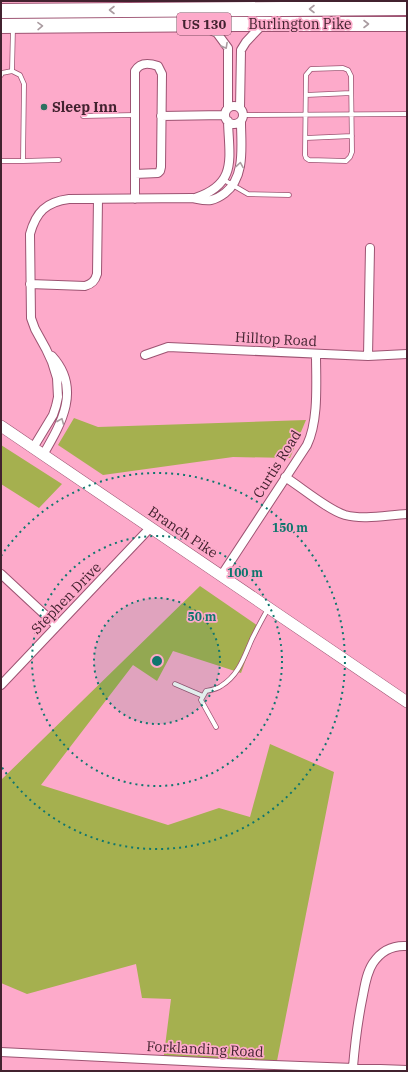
<svg xmlns="http://www.w3.org/2000/svg" width="408" height="1072" font-family="'IBM Plex Serif',serif">
<rect width="100%" height="100%" fill="#fdaaca"/>
<path fill="#a5b04f" d="M74 418 98 427 306 420 290 458 233 457 103 475 58 445Z
M1 445 62 484 39 508 1 484Z
M200 586 258 626 241 673 173 651 157 681 133 665 41 785 168 825 219 808 250 817 270 744 334 772 276 1066 163 1062 171 999 142 998 136 964 27 994 1 983V780Z"/>
<g fill="none" stroke-linecap="round" stroke-linejoin="round">
<defs>
<path id="lane" d="M13 28 12 71 20 75 24 84 23 161 59 160
M343 68 348 70 351 76 352 152 350 157 346 161 309 160 306 158 305 155 306 75 311 69Z
M1 75 2 73 12 71
M306 95 351 93
M244 115 407 114
M83 116 135 115
M306 138 352 136
M1 161H23
M224 180 248 194 289 195
M175 684 203 696
M216 727 201 700 206 691C211 690 217 689 221 686 239 675 244 657 252 639 257 629 262 619 268 609"/>
<path id="street" d="M203 27 217 33 228 48V108
M225 115a9 9 0 1 1 18 0a9 9 0 1 1-18 0Z
M240 108 241 50 246 42 263 24
M161 116 225 115
M195 198C238 184 229 158 228 121
M135 199C135 157 135 114 135 71 140 62 149 63 158 66L162 74 161 167 160 171 158 173 135 174
M30 284 85 286C92 284 95 281 97 274L98 199
M145 355 168 347 368 356 407 354
M368 356 370 248
M33 448 53 415 56 406 58 397 57 378 52 362 46 349 35 329 31 318 30 234C36 212 46 202 69 199L192 198C198 199 205 201 211 200 216 199 221 196 225 193 246 177 241 145 241 122
M43 455C61 424 82 389 52 356
M285 477C301 487 328 510 345 515 364 520 387 515 407 514
M1 574 57 626
M221 576 307 445C319 420 316 382 316 354
M1 685 150 528
M1 1052 224 1063 407 1070
M353 1067C355 1043 358 1019 363 995 365 984 367 972 373 963 381 951 393 945 407 946"/>
<path id="secondary" d="M1 426 407 702"/>
<path id="highway" d="M1 11 407 8
M1 26 237 24H407"/>
</defs>
<use href="#lane" stroke="#9d5372" stroke-width="5.5"/>
<use href="#street" stroke="#9d5372" stroke-width="10"/>
<use href="#secondary" stroke="#9d5372" stroke-width="12"/>
<use href="#highway" stroke="#9d5372" stroke-width="16"/>
<use href="#lane" stroke="#fff" stroke-width="4"/>
<use href="#street" stroke="#fff" stroke-width="8"/>
<use href="#secondary" stroke="#fff" stroke-width="11"/>
<use href="#highway" stroke="#fff" stroke-width="14"/>
</g>
<defs><path id="oneway-chevron" d="M-2-3.5L2.5 0L-2 3.5" fill="none" stroke-width="1.6" stroke-linecap="round" stroke-linejoin="round"/></defs>
<g stroke="#aa9ca1">
<use href="#oneway-chevron" transform="translate(312 9) rotate(180)"/>
<use href="#oneway-chevron" transform="translate(112 10) rotate(180)"/>
<use href="#oneway-chevron" transform="translate(366 24)"/>
<use href="#oneway-chevron" transform="translate(40 26) rotate(-1)"/>
<use href="#oneway-chevron" transform="translate(225 46) rotate(61)"/>
<use href="#oneway-chevron" transform="translate(240 165) rotate(-81)"/>
<use href="#oneway-chevron" transform="translate(61 421) rotate(-68)"/>
</g>
<circle cx="157" cy="661" r="63" fill="#0f766e" fill-opacity=".12"/>
<g fill="none" stroke="#0f766e" stroke-width="2" stroke-dasharray="2 4">
<circle cx="157" cy="661" r="63"/>
<circle cx="157" cy="661" r="125"/>
<path d="M1 556A188 188 0 1 1 1 766"/>
</g>
<circle fill="#2e7060" stroke="#fdaaca" stroke-width="1.5" cx="44" cy="107" r="4"/>
<g text-anchor="middle" dominant-baseline="central" stroke-width="3.5" stroke-linejoin="round" paint-order="stroke">
<rect fill="#fdaaca" stroke="#7a4b5e" stroke-width="1" x="177" y="13" width="54" height="22" rx="3"/>
<g font-size="13" font-weight="bold" fill="#42222f">
<text x="204" y="24">US 130</text>
</g>
<g font-size="14" fill="#42222f" stroke="#fdaaca">
<text x="300" y="24">Burlington Pike</text>
<text transform="translate(276 339) rotate(3)">Hilltop Road</text>
<text transform="translate(277 464) rotate(-58)">Curtis Road</text>
<text transform="translate(183 532) rotate(34)">Branch Pike</text>
<text transform="translate(66 598) rotate(-46)">Stephen Drive</text>
<text transform="translate(205 1049) rotate(3)">Forklanding Road</text>
</g>
<g font-size="14" font-weight="bold" fill="#42222f" stroke="#fdaaca" text-anchor="start">
<text x="52" y="107">Sleep Inn</text>
</g>
</g>
<circle cx="157" cy="661" r="6" fill="#0f766e" stroke="#fdaaca" stroke-width="2"/>
<g font-size="12" text-anchor="middle" font-weight="bold" fill="#0f766e" stroke="#fdaaca" stroke-width="3.5" stroke-linejoin="round" paint-order="stroke">
<text x="290" y="532">150 m</text>
<text x="245" y="577">100 m</text>
<text x="202" y="621">50 m</text>
</g>
<rect width="408" height="1072" fill="none" stroke="#42222f" stroke-width="4"/>
</svg>
